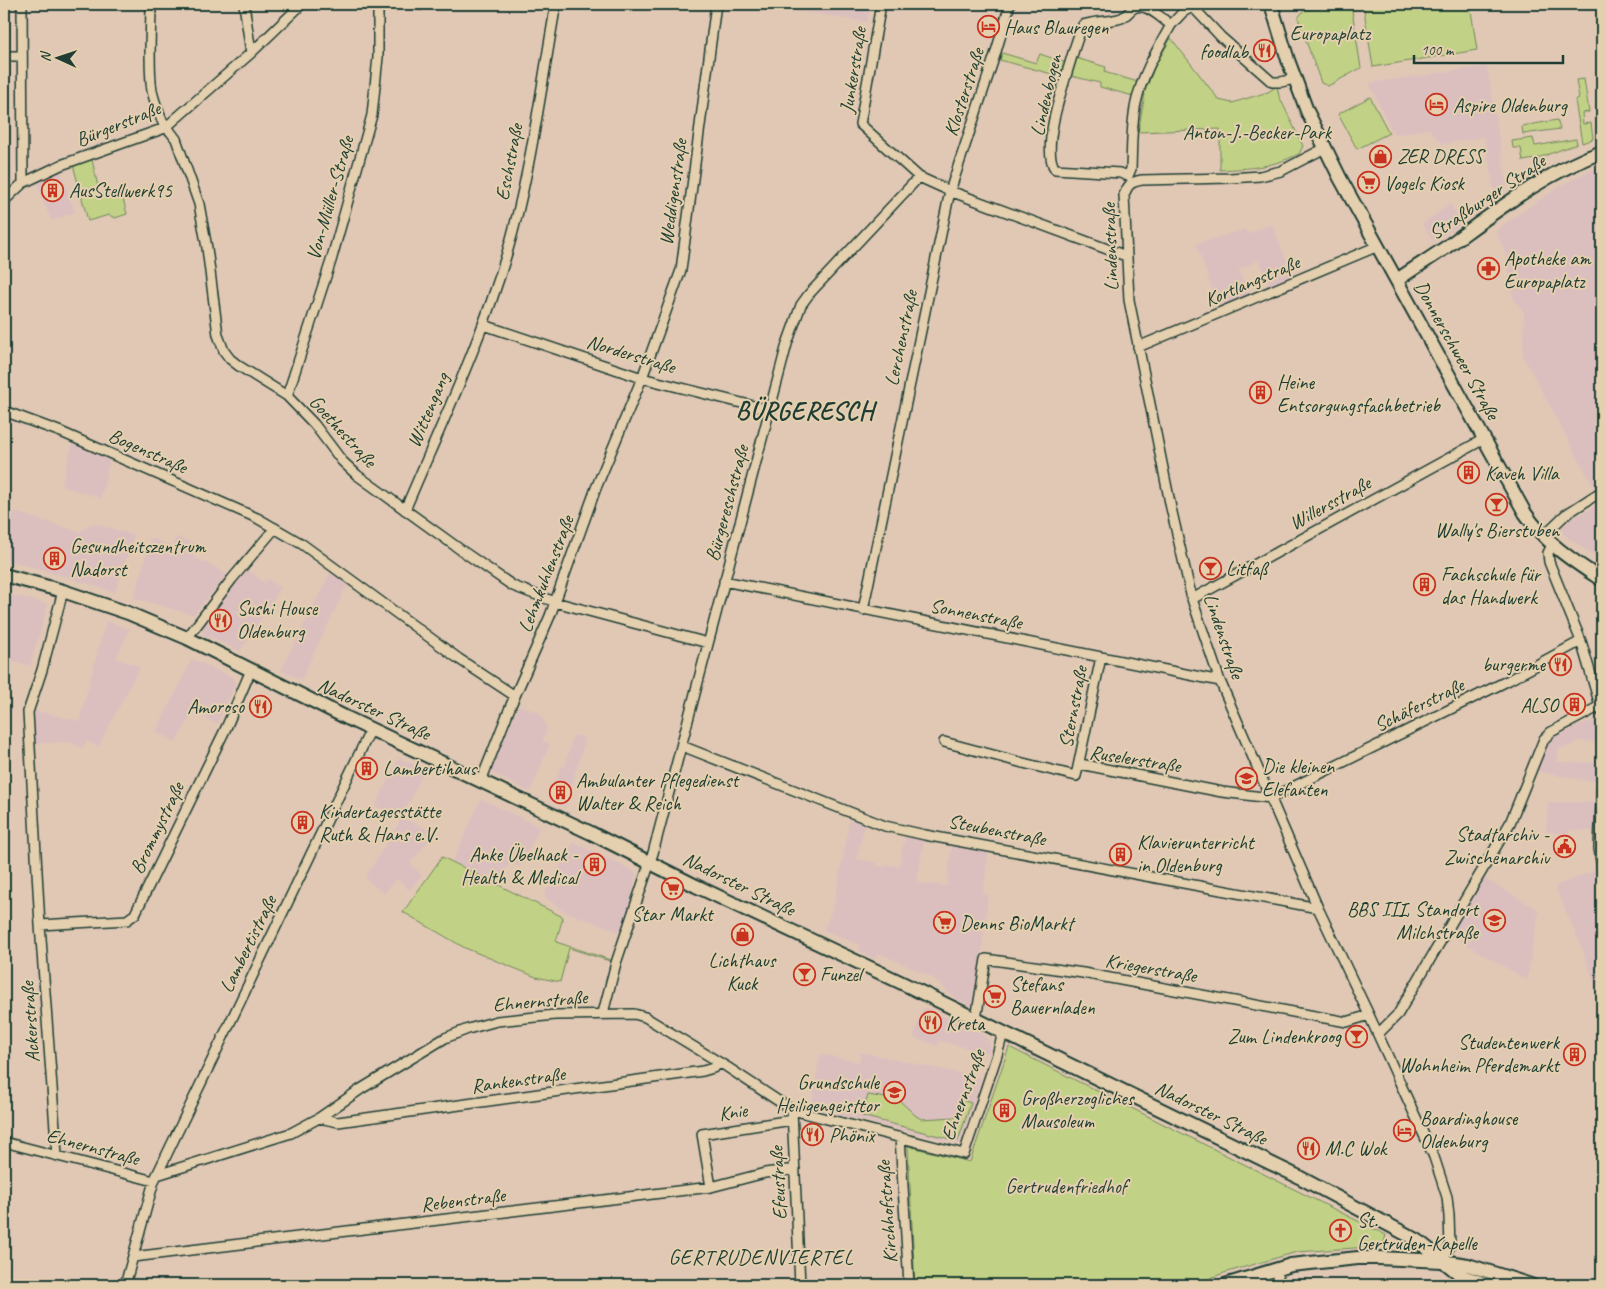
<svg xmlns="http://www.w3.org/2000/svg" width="1606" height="1289" font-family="Caveat,sans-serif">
<rect width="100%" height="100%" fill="#e0c8b5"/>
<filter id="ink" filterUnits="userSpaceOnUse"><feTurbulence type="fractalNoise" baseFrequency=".02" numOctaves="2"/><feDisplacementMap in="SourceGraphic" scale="10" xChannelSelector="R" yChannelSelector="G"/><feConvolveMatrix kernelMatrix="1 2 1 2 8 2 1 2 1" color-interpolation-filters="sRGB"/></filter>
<g filter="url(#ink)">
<path fill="#dbbfbe" d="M764 4H870L867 22 763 5Z
M1487 66 1507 187 1495 196 1484 137 1443 144 1433 134 1430 129 1394 135 1369 83Z
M1602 166V486L1595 490 1523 356 1524 313 1512 296 1507 258 1496 230 1558 187 1587 172Z
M61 172 75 212 51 221 36 181Z
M1450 204 1463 223 1434 242 1422 224Z
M1272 224 1295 282 1272 291 1259 260 1239 270 1251 300 1221 313 1196 244 1245 229 1247 234Z
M74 438 111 454 101 498 61 486Z
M1602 503V561L1564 535 1561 528 1569 520Z
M14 512 80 532 92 523 134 535 115 593 70 578 4 559V551Z
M176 537 197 544 193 557 217 568 227 575 193 615 134 598 151 538 172 546Z
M333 567 350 579 301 680 281 670Z
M248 570 265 583 268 579 281 588 240 651 204 635 202 626Z
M4 593 48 604 30 666 4 659Z
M106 621 130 629 116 658 140 667 98 747 87 741 82 748 69 742 30 744 29 709 79 721Z
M192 659 234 678 236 683 217 724 193 712 176 742 156 732Z
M519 705 540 713 547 728 543 741 550 744 530 792 490 772Z
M1599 718V742L1576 741 1575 744 1558 749V762L1602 763V1030L1600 1000 1583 951 1555 886 1598 869 1596 831 1569 830V834L1546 832 1548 802H1597L1598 781 1582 780 1536 771 1538 762 1553 735Z
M573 735 586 738 565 807 549 800 561 766 565 767Z
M399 758 425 770 401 818 375 806Z
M481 799 540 827 520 867 510 863 499 885 452 862Z
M851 813 866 818 857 859 877 862V866L885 867 886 864 899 867 906 831 925 835 917 883 947 886 952 840 989 847 983 894 988 895 976 1009 956 999 933 978 879 953 874 959 859 950 860 945 824 930 834 905Z
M402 818 432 831 427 843 410 863 422 875 410 890 396 879 384 894 365 878Z
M573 842 632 870 636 874 626 934 563 911 544 896Z
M1479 875 1539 910 1527 980 1445 932Z
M926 1008 982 1034 990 1043V1054L940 1041 938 1046 913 1037 923 1009Z
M861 1052 981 1078 960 1144 811 1108 820 1054 859 1062Z"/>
<path fill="#c1d185" stroke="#70875c" d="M1351 4 1361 68 1328 86 1321 83 1298 18 1304 10Z
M1363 4H1470L1477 50 1373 67Z
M1171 38 1219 100 1232 103 1268 92 1277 86 1279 96 1303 146 1299 154C1269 168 1252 168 1220 170V129L1138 132 1145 94 1141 93 1144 83 1148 84 1154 68Z
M1002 53 1036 63 1040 54 1066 63 1063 77 1000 60Z
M1076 58 1106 67 1104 72 1138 82 1133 96 1100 87V83L1071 76Z
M1584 79 1589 112 1582 113 1583 124 1591 123 1593 139 1582 143 1575 100 1579 98 1576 80Z
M1370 97 1389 133 1357 149 1338 114Z
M1557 120 1560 129 1523 134 1522 126Z
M1533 138 1535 146 1576 139 1577 144 1535 159 1523 161 1521 148H1513L1512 141Z
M91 155 100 196 121 191 127 214 115 218 109 215 88 221 72 161Z
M442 857 563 917 556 942 617 962 616 963 569 948 560 982 536 977 465 948 403 912Z
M1009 1047 1386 1235 1383 1246 1297 1252 1224 1273 1191 1285H915L908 1146 970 1162Z
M868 1095 899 1100 915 1115 921 1119 955 1117 962 1100 971 1103 958 1141 862 1116Z"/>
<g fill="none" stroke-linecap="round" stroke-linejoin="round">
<defs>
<path id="street" d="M22 4 23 183
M151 4C151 32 148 64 152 91 155 104 160 116 165 128L170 131 176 139 199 204 207 248 218 335 224 351 230 359 239 366 287 396 314 424 342 461 357 475 461 550 513 586 555 602 708 643
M244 4 251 53
M420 4V5
M881 4 860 124 919 177
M1190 4 1221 37 1272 82H1281L1294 79
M1171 25C1157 50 1142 75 1136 103 1131 125 1132 147 1131 169L1128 176 1120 173 1055 169C1041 149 1062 89 1069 66 1073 53 1077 38 1083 25 1094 21 1107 22 1118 19 1126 18 1128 11 1134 8 1145 1 1162 19 1171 25L1183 12 1192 7
M4 56H22
M1325 148 1281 171 1260 176 1230 178 1142 180C1130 182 1128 185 1124 195L1129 300 1171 508 1192 599 1220 681 1318 908 1369 1015 1434 1157 1447 1197 1449 1216 1450 1246 1442 1261
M4 201 23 183 61 165 165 128 251 53 302 4
M484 325 642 378 769 410
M1138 347 1378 246
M287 396 331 261 372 115 378 57V4
M4 411 61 432 257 518 302 544 459 659 515 696
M405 510C441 425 481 342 507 253 531 172 541 87 556 4
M1543 536 1565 515 1602 491
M1552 545 1548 553 1549 562 1581 641 1602 712
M724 581 1220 681
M1192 599 1484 439
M863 610 950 191 995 55 1010 4
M187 638 232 579 275 528
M944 742 1023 763 1076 776 1101 657
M682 746 885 826 925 835 1318 908
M1080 764 1222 792 1271 798 1509 680 1581 641
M481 781 511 705 550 616 596 488 642 378 681 270 716 4
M1602 782 1599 848 1602 869
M40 925 127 920 135 914 226 728 251 670
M603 1013 616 963 653 853 787 344 801 305 809 294 919 177 950 191 1126 256
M976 1019 986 959 1083 973 1347 1022 1369 1015
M1378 1034 1398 1014 1510 823 1544 739 1551 732 1602 705
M792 1110 800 1285
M319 1118 338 1122 703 1071 713 1068 720 1063
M900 1137 909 1285
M4 1142 154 1181
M57 1155 40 925 28 712 42 670 63 591
M157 1175 291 1133 319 1118 361 1089 445 1038 468 1029 497 1021 555 1015 634 1014 645 1017 727 1067 792 1110 964 1154 997 1055 1003 1033
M711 1187 702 1134 792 1120
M133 1257 711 1187 765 1173 795 1169
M1276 1269 1280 1285
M125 1285 154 1181 371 729"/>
<path id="secondary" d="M1271 4 1288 60 1307 111 1340 178 1525 513C1546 544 1572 560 1602 580
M1397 280C1413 269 1429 259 1445 248 1495 212 1544 173 1602 152
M4 575 63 591 128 613 187 638 347 718 591 833 696 886 900 982 1299 1177 1417 1240 1462 1276 1488 1285
M1225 1285 1291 1265 1358 1258H1379L1442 1261 1468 1265 1531 1285"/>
</defs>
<use href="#street" stroke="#1f3d34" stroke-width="12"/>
<use href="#secondary" stroke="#1f3d34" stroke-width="16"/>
<use href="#street" stroke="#e4cfae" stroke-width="9"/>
<use href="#secondary" stroke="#e4cfae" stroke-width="12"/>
</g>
</g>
<defs>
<symbol id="hotel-ring" viewBox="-11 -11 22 22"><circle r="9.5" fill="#e4cfae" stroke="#c8321e" stroke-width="1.5"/><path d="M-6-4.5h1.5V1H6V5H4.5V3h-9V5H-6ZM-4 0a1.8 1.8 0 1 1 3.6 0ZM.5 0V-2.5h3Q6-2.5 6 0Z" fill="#c8321e"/></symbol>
<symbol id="restaurant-ring" viewBox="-11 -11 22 22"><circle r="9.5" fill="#e4cfae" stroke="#c8321e" stroke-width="1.5"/><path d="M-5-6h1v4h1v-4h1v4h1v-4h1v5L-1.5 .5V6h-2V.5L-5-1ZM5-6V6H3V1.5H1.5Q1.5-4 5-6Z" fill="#c8321e"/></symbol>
<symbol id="shop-ring" viewBox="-11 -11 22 22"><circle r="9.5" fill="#e4cfae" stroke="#c8321e" stroke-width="1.5"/><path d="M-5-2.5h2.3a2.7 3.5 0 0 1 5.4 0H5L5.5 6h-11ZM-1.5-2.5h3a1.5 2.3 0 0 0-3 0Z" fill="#c8321e"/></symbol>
<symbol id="supermarket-ring" viewBox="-11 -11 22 22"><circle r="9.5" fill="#e4cfae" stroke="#c8321e" stroke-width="1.5"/><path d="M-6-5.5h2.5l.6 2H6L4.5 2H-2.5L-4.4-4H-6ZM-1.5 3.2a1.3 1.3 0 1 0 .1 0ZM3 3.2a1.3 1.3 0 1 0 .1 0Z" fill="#c8321e"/></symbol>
<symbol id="building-ring" viewBox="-11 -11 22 22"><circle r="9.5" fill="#e4cfae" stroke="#c8321e" stroke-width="1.5"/><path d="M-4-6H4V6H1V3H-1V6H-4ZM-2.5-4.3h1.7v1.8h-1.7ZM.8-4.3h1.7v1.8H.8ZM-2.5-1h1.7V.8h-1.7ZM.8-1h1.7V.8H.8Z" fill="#c8321e"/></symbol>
<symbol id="pharmacy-ring" viewBox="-11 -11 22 22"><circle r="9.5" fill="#e4cfae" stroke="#c8321e" stroke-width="1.5"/><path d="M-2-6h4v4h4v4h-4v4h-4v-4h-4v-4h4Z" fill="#c8321e"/></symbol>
<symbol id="bar-ring" viewBox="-11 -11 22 22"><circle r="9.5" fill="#e4cfae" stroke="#c8321e" stroke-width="1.5"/><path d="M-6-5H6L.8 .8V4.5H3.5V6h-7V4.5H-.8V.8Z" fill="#c8321e"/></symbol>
<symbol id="school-ring" viewBox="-11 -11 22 22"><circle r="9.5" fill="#e4cfae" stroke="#c8321e" stroke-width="1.5"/><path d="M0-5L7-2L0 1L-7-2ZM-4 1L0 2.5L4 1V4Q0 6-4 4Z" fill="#c8321e"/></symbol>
<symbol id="civic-ring" viewBox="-11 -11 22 22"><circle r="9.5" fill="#e4cfae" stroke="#c8321e" stroke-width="1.5"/><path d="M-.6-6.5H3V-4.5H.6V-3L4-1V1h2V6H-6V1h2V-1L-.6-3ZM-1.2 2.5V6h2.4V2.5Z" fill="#c8321e"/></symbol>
<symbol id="church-ring" viewBox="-11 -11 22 22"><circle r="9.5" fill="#e4cfae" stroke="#c8321e" stroke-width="1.5"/><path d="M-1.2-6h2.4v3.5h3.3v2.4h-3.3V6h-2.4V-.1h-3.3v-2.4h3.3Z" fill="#c8321e"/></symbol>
</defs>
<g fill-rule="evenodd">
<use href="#hotel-ring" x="976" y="14" width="25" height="25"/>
<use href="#restaurant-ring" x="1252" y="38" width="25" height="25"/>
<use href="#hotel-ring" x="1424" y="92" width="25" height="25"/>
<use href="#shop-ring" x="1368" y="144" width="25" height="25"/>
<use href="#supermarket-ring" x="1356" y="170" width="25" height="25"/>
<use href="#building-ring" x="40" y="178" width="25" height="25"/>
<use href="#pharmacy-ring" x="1476" y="256" width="25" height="25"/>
<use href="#building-ring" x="1248" y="380" width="25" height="25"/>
<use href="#building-ring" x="1456" y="460" width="25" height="25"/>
<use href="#bar-ring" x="1484" y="492" width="25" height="25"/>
<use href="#building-ring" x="42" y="546" width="25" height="25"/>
<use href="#bar-ring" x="1198" y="556" width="25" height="25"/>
<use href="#building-ring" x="1412" y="572" width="25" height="25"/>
<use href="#restaurant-ring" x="208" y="608" width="25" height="25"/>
<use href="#restaurant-ring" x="1548" y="652" width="25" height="25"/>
<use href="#building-ring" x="1562" y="692" width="25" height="25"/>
<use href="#restaurant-ring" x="248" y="694" width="25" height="25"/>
<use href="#building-ring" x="354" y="756" width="25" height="25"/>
<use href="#school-ring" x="1234" y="766" width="25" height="25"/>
<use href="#building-ring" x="548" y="780" width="25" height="25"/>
<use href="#building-ring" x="290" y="810" width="25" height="25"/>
<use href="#civic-ring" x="1552" y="834" width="25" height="25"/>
<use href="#building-ring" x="1108" y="842" width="25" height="25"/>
<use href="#building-ring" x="582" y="852" width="25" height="25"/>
<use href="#supermarket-ring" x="660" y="876" width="25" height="25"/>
<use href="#school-ring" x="1482" y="908" width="25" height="25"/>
<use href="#supermarket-ring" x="932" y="910" width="25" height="25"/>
<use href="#shop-ring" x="730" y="922" width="25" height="25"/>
<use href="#bar-ring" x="792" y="962" width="25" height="25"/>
<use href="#supermarket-ring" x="982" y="984" width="25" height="25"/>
<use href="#restaurant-ring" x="918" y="1010" width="25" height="25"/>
<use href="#bar-ring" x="1344" y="1024" width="25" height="25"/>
<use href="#building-ring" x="1562" y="1042" width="25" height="25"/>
<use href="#school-ring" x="882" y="1080" width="25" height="25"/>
<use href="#building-ring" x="992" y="1098" width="25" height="25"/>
<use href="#hotel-ring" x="1392" y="1118" width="25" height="25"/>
<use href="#restaurant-ring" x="800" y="1122" width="25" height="25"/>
<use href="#restaurant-ring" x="1296" y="1136" width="25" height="25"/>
<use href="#church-ring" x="1328" y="1218" width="25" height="25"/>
</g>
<g text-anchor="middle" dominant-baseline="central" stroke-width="4" stroke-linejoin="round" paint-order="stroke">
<g font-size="20" fill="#1f3d34" stroke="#e4cfae" text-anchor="start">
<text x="1004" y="27">Haus Blauregen</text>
<text x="1248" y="51" text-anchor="end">foodlab</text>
<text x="1453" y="105">Aspire Oldenburg</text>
<text x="1397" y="156">ZER DRESS</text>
<text x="1384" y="183">Vogels Kiosk</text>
<text x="69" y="190">AusStellwerk95</text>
<text x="1504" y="258">Apotheke am<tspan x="1504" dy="23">Europaplatz</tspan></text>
<text x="1277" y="382">Heine<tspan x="1277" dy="23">Entsorgungsfachbetrieb</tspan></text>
<text x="1485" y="473">Kaveh Villa</text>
<text x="1497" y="530" text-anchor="middle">Wally's Bierstuben</text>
<text x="70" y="546">Gesundheitszentrum<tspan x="70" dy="23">Nadorst</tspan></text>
<text x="1226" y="568">Litfaß</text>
<text x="1441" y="574">Fachschule für<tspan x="1441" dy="23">das Handwerk</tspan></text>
<text x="237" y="608">Sushi House<tspan x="237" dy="23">Oldenburg</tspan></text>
<text x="1545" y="664" text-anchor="end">burgerme</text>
<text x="1558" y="705" text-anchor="end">ALSO</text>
<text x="244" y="706" text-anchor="end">Amoroso</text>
<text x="1262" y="766">Die kleinen<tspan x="1262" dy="23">Elefanten</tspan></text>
<text x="383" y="768">Lambertihaus</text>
<text x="576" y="780">Ambulanter Pflegedienst<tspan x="576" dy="23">Walter &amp; Reich</tspan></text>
<text x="319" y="811">Kindertagesstätte<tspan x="319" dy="23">Ruth &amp; Hans e.V.</tspan></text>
<text x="1549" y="834" text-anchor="end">Stadtarchiv -<tspan x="1549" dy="23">Zwischenarchiv</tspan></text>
<text x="1137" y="842">Klavierunterricht<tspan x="1137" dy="23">in Oldenburg</tspan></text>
<text x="578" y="854" text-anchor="end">Anke Übelhack -<tspan x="578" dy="23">Health &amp; Medical</tspan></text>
<text x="1478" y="909" text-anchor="end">BBS III, Standort<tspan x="1478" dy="23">Milchstraße</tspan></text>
<text x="672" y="914" text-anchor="middle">Star Markt</text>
<text x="960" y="923">Denns BioMarkt</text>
<text x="742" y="960" text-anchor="middle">Lichthaus<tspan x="742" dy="23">Kuck</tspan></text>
<text x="820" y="974">Funzel</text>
<text x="1010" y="984">Stefans<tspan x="1010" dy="23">Bauernladen</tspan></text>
<text x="946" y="1023">Kreta</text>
<text x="1341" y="1036" text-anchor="end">Zum Lindenkroog</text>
<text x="1559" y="1042" text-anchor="end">Studentenwerk<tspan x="1559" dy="23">Wohnheim Pferdemarkt</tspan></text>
<text x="879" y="1082" text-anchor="end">Grundschule<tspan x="879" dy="23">Heiligengeisttor</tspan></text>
<text x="1021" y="1098">Großherzogliches<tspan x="1021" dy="23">Mausoleum</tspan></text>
<text x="1420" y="1118">Boardinghouse<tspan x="1420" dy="23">Oldenburg</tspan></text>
<text x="829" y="1135">Phönix</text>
<text x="1325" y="1148">M.C Wok</text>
<text x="1357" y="1220">St.<tspan x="1357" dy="23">Gertruden-Kapelle</tspan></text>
</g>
<g font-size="20" fill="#274438" stroke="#e4cfae">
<text x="1330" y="33">Europaplatz</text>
<text x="1257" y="132">Anton-J.-Becker-Park</text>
<text x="1066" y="1186">Gertrudenfriedhof</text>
</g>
<g font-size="20" fill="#1f3d34" stroke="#e4cfae">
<text transform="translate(853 70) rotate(-81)">Junkerstraße</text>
<text transform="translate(964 92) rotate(-72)">Klosterstraße</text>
<text transform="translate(1046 95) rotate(-77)">Lindenbogen</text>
<text transform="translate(118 124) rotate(-22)">Bürgerstraße</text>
<text transform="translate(509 162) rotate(-79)">Eschstraße</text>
<text transform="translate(673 192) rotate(-82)">Weddigenstraße</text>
<text transform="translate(1487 197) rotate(-34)">Straßburger Straße</text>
<text transform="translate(330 198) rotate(-74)">Von-Müller-Straße</text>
<text transform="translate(1110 247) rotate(-92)">Lindenstraße</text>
<text transform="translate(1252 281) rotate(-23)">Kortlangstraße</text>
<text transform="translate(901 338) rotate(-78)">Lerchenstraße</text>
<text transform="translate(1457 350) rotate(61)">Donnerschweer Straße</text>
<text transform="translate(631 354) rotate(17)">Norderstraße</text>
<text transform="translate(428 410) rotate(-67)">Wittengang</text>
<text transform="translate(343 431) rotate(48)">Goethestraße</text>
<text transform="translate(148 451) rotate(24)">Bogenstraße</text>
<text transform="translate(727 503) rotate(-75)">Bürgereschstraße</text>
<text transform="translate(1330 503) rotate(-29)">Willersstraße</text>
<text transform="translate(546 574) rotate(-69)">Lehmkuhlenstraße</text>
<text transform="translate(976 614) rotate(11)">Sonnenstraße</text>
<text transform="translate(1224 636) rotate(71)">Lindenstraße</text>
<text transform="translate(1419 705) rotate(-26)">Schäferstraße</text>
<text transform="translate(1073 707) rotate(-79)">Sternstraße</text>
<text transform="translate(374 709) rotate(25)">Nadorster Straße</text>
<text transform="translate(1135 759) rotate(9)">Ruselerstraße</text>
<text transform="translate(157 828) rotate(-64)">Brommystraße</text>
<text transform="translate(997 830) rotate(11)">Steubenstraße</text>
<text transform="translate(739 884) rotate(26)">Nadorster Straße</text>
<text transform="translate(248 944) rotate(-64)">Lambertistraße</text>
<text transform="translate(1151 968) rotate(10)">Kriegerstraße</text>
<text transform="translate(540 1001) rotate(-5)">Ehnernstraße</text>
<text transform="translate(30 1022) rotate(-94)">Ackerstraße</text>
<text transform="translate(518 1080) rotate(-8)">Rankenstraße</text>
<text transform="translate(963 1095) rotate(-70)">Ehnernstraße</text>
<text transform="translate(733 1112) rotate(-9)">Knie</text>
<text transform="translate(1211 1113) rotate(26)">Nadorster Straße</text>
<text transform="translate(93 1147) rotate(15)">Ehnernstraße</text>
<text transform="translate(778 1183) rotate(-93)">Efeustraße</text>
<text transform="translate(463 1200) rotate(-7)">Rebenstraße</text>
<text transform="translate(887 1212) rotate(-94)">Kirchhofstraße</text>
</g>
<g font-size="21" letter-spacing="1" fill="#1f3d34" stroke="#e4cfae">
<text x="761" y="1257">GERTRUDENVIERTEL</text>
</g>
<g font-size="25" font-weight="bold" letter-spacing="1" fill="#1f3d34" stroke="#e4cfae">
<text x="805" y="411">BÜRGERESCH</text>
</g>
</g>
<rect width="1606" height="1289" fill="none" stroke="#e4cfae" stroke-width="20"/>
<rect x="10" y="10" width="1586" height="1269" fill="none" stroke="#1f3d34" stroke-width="2" filter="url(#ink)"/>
<g transform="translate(58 58) rotate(273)" stroke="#e4cfae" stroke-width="4" paint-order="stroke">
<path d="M0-4L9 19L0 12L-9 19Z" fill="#1f3d34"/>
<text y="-8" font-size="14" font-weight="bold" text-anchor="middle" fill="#1f3d34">N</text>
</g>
<path d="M1414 55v8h149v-8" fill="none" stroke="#1f3d34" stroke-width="2.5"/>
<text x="1421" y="55" font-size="15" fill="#1f3d34" stroke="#e4cfae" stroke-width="4" paint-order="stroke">100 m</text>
</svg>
